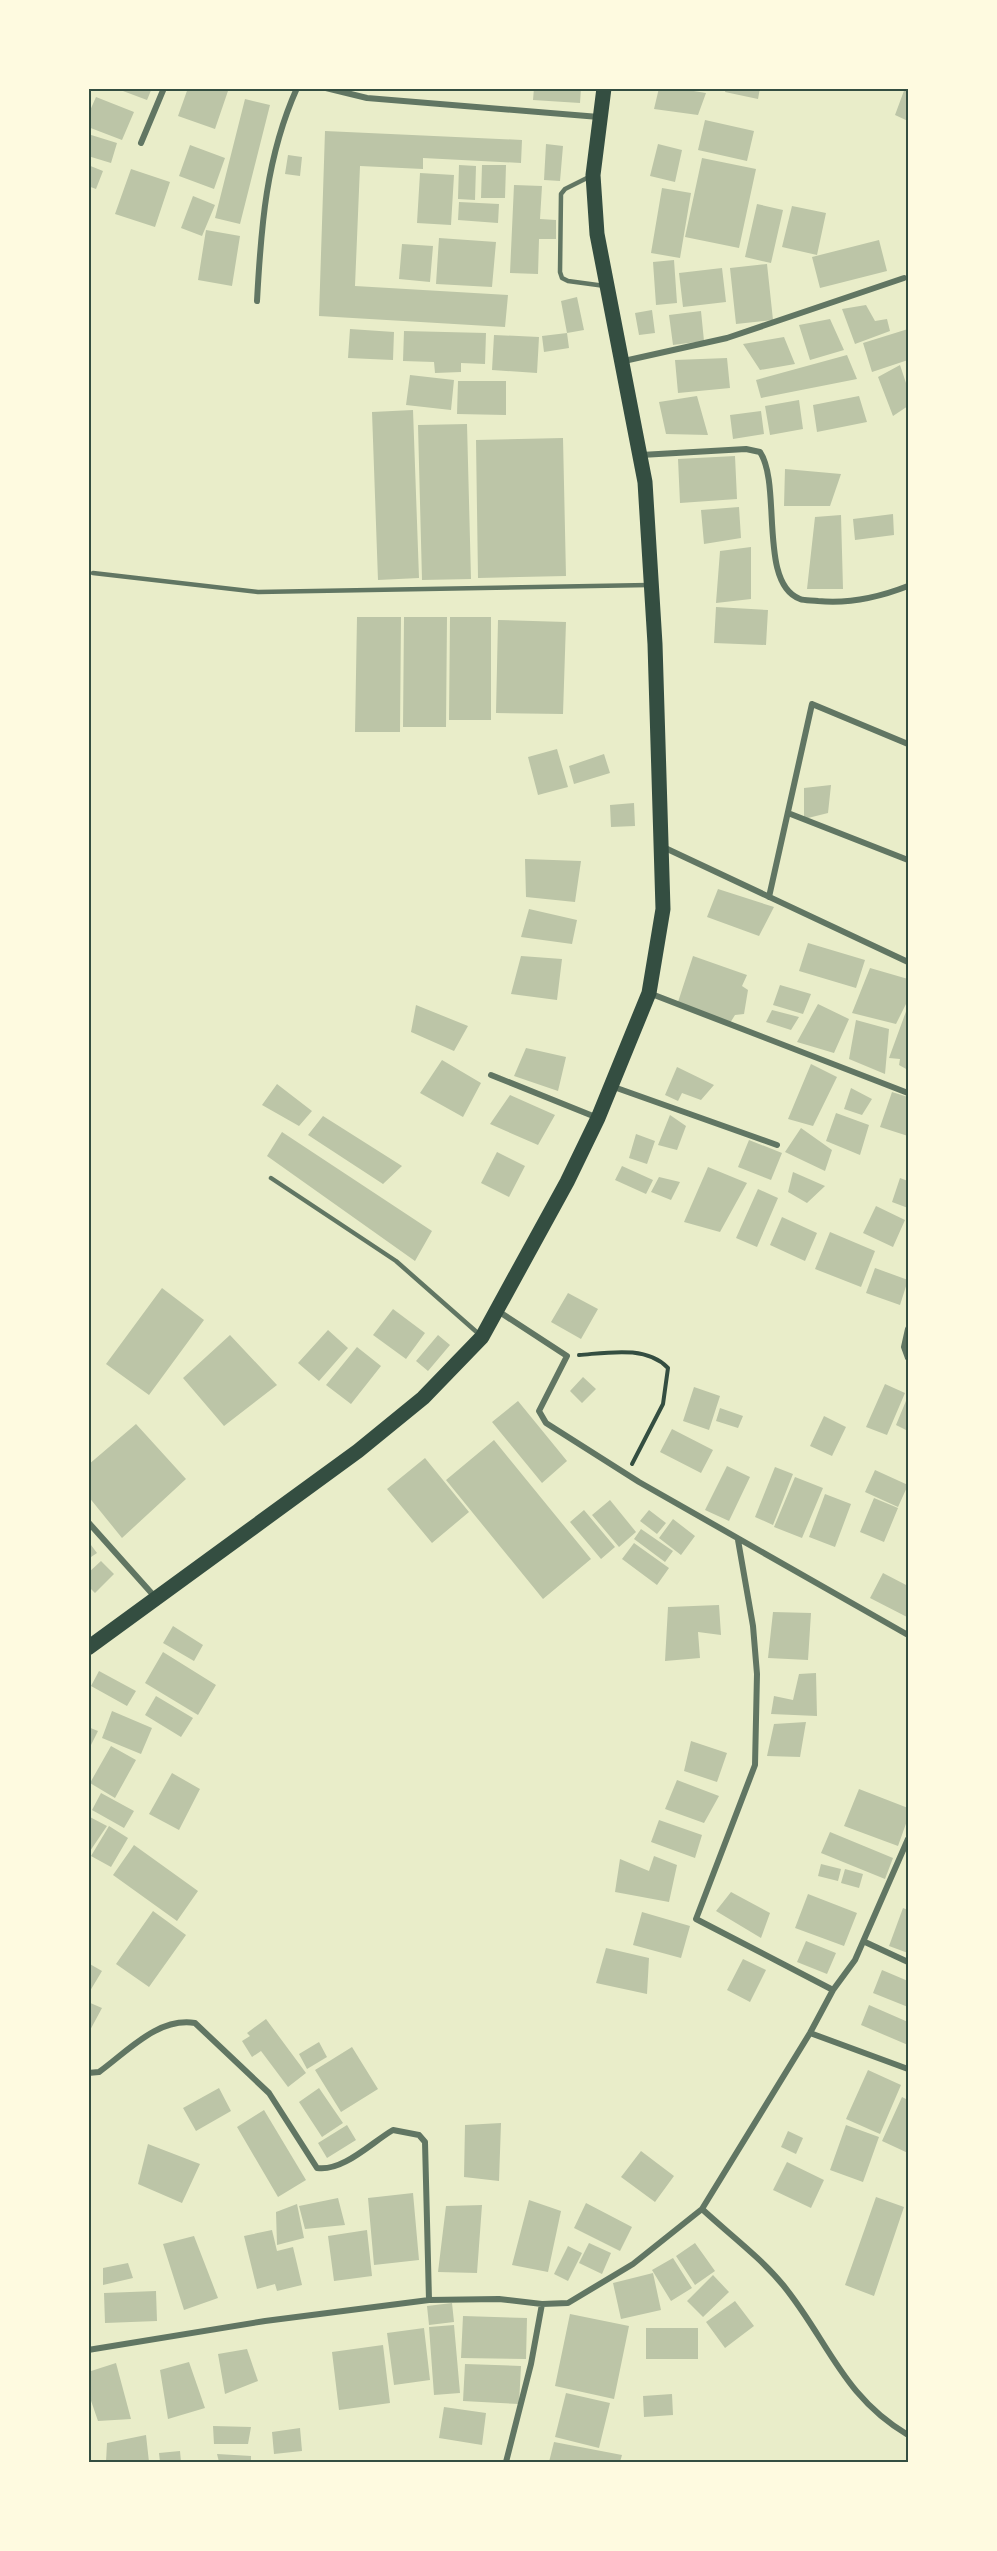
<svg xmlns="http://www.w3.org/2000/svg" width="997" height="2551" font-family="'Roboto Condensed',sans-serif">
<rect width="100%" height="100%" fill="#e9edc9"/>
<path fill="#bcc5a7" d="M115 88H152L147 100Z
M188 88H229L215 129 178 116Z
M534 88H581L580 103 533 100Z
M659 88H675L706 93 698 115 654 109Z
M726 88H760L758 99 725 92Z
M905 88H908V121L895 115Z
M96 97 134 112 122 140 88 127V115Z
M245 99 270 105 240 224 215 218Z
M705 120 754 131 747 161 698 150Z
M325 131 522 140 521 163 423 158V169L360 166 355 286 508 295 505 327 319 316Z
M88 134 117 143 111 163 88 156Z
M546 144 563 146 560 181 544 180Z
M658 144 682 150 675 182 650 176Z
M190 145 225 158 214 189 179 176Z
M288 155 302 157 300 176 285 174Z
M702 158 756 169 739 248 685 237Z
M88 165 103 171 96 189 88 186Z
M459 165 476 166 475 200 458 199Z
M482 165H506L505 198H481Z
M131 169 170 182 155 227 115 214Z
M420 173 454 175 451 225 417 223Z
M514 185 542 186 540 219 556 220V239H539L538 274 510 273Z
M662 188 691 193 680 258 651 253Z
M193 196 215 205 202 236 181 228Z
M459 202 499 204 498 223 458 220Z
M757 204 783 210 771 263 745 257Z
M792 206 826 213 817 255 782 247Z
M206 230 240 236 232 286 198 280Z
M439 238 496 242 492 287 436 284Z
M879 240 887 271 820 288 812 257Z
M402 244 433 246 430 282 399 279Z
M674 260 677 303 656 305 653 262Z
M767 264 773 320 736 324 730 268Z
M722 268 726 302 683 307 679 273Z
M577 297 584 330 567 333 561 301Z
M866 305 875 321 887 319 890 331 855 344 842 309Z
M652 310 655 333 639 335 635 313Z
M701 311 704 341 673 345 669 315Z
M830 319 844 350 810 360 799 325Z
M350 329 394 332 393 360 348 358Z
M908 329V360L872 372 863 343Z
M404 331 486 333 485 364 461 363V372L435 373 434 362 403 361Z
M567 333 569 348 544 352 542 336Z
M494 335 539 337 537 373 492 370Z
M784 337 795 364 760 370 743 344Z
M847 355 857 379 761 398 756 380Z
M727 358 730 388 678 393 675 360Z
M900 365 908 389V406L893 416 878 377Z
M410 375 454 380 451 410 406 405Z
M458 381H506V415L457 414Z
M697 396 708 435 666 434 659 402Z
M859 396 867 422 817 432 813 405Z
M799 400 803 429 770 435 765 406Z
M413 410 419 578 378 580 372 412Z
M761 411 764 434 733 439 730 415Z
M467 424 471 579 422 580 418 425Z
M563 438 566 576 478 578 476 440Z
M735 456 737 499 680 503 678 459Z
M785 469 841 474 830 506H784Z
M739 507 741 538 704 544 701 510Z
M893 514 894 535 855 540 853 519Z
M841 515 843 589H807L815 517Z
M751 547V599L716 603 720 551Z
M716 607 768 610 766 645 714 643Z
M357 617H401L400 732H355Z
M404 617H447L446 727H403Z
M450 617H491V720H449Z
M498 620 566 622 563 714 496 713Z
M557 749 568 787 538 795 528 757Z
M604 754 610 773 574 784 569 766Z
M831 785 828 813 804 819V788Z
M634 803 635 826 611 827 610 805Z
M525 859 581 861 575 902 526 897Z
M718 889 774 907 759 936 707 917Z
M529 909 577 920 572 944 521 937Z
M808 943 865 960 856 988 799 971Z
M521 956 562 959 557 1000 511 994Z
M693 956 747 975 742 986 748 990 744 1014 735 1015 730 1023 678 1002Z
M870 968 908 979V1000L896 1024 852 1013Z
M780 985 811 994 803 1014 773 1005Z
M818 1004 849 1019 834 1053 797 1042Z
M416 1005 468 1026 454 1051 411 1032Z
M908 1006V1070L899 1065 900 1059 889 1058Z
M772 1010 799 1017 791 1030 766 1022Z
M856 1020 889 1029 885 1074 849 1059Z
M526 1048 566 1057 558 1091 514 1076Z
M442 1060 481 1083 463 1117 420 1093Z
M811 1064 837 1077 813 1126 788 1119Z
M677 1067 714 1085 701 1100 682 1093 678 1101 665 1095Z
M277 1084 312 1111 299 1126 262 1105Z
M851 1088 872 1099 862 1115 844 1109Z
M892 1092 908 1097V1136L880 1127Z
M510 1095 555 1115 538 1145 490 1124Z
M836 1113 869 1125 860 1155 826 1141Z
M670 1115 686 1126 677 1150 658 1145Z
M323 1116 402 1166 383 1184 308 1135Z
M801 1128 832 1150 825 1171 785 1152Z
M282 1132 432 1231 415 1261 267 1156Z
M636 1134 655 1141 647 1164 629 1158Z
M749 1140 782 1153 771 1180 738 1167Z
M497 1152 525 1166 509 1197 481 1183Z
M622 1166 653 1180 646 1194 615 1180Z
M708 1167 747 1183 720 1232 684 1222Z
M793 1172 825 1186 807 1203 788 1192Z
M659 1177 680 1182 671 1200 651 1192Z
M900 1178 908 1181V1208L892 1202Z
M758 1189 778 1198 757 1247 736 1238Z
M876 1206 905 1220 893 1247 863 1233Z
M782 1217 817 1233 805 1261 770 1245Z
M830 1232 875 1251 861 1287 815 1269Z
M875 1268 908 1280 900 1305 866 1293Z
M162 1288 204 1320 149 1395 106 1364Z
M568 1293 598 1309 581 1339 551 1322Z
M393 1309 425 1333 406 1359 373 1335Z
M328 1330 348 1348 319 1381 298 1363Z
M230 1335 277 1385 224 1426 183 1378Z
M438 1335 450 1345 428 1371 416 1361Z
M357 1347 381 1366 351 1404 326 1385Z
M583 1377 596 1389 582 1403 570 1391Z
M885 1384 905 1393 887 1435 866 1427Z
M694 1387 720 1396 709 1430 683 1421Z
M908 1396V1431L896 1425Z
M518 1401 567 1461 542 1483 492 1422Z
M720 1408 743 1416 738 1428 716 1421Z
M824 1416 846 1427 832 1456 810 1446Z
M136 1424 186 1479 122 1538 88 1496V1465Z
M672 1429 713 1450 701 1473 660 1452Z
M494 1440 591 1559 543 1599 446 1480Z
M425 1458 469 1512 432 1543 387 1489Z
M727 1466 750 1477 729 1521 705 1510Z
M775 1467 793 1474 773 1525 755 1517Z
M875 1470 908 1485 898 1507 865 1492Z
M795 1477 823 1488 802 1538 774 1527Z
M825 1494 851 1504 835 1547 809 1537Z
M874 1498 898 1508 884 1542 860 1532Z
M610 1500 636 1532 619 1547 592 1515Z
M584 1510 615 1547 601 1559 570 1522Z
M649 1510 666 1523 657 1534 640 1521Z
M673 1519 695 1536 681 1555 659 1538Z
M641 1529 673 1551 665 1562 634 1539Z
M88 1541 97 1553 88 1559Z
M634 1543 669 1568 657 1585 622 1559Z
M101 1561 114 1574 95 1593 88 1586V1573Z
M883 1573 908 1586 907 1617 870 1598Z
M719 1605 721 1635 698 1632 700 1658 665 1661 668 1607Z
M773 1612 811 1613 808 1660 768 1658Z
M173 1626 203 1645 194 1661 163 1643Z
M163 1652 216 1685 198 1715 145 1683Z
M99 1671 136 1691 127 1706 91 1686Z
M816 1673 817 1716 771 1714 774 1696 793 1700 799 1674Z
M156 1696 193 1718 181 1737 145 1715Z
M112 1711 152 1728 141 1754 102 1738Z
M806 1722 800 1757 767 1756 774 1724Z
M88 1727 98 1731 88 1751Z
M691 1741 727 1753 717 1782 684 1771Z
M111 1746 136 1760 115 1798 90 1783Z
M172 1773 200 1789 179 1830 149 1814Z
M677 1780 719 1796 704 1823 665 1809Z
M859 1789 908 1808V1818L898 1846 844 1826Z
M101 1793 134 1811 124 1828 92 1810Z
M88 1816 107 1826 88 1854Z
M659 1820 702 1835 695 1858 651 1842Z
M109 1826 128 1838 111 1867 91 1856Z
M830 1832 893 1858 885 1879 821 1853Z
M134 1845 198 1891 177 1921 113 1875Z
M654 1856 677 1865 669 1902 615 1892 620 1859 649 1871Z
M821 1864 841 1869 838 1881 818 1876Z
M845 1869 863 1874 859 1888 841 1883Z
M731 1892 770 1913 761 1938 716 1911Z
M808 1894 857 1913 844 1946 795 1928Z
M903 1908 908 1910V1953L889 1946Z
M153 1911 186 1935 149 1987 116 1964Z
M642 1912 690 1926 681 1958 633 1945Z
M806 1941 836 1953 827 1974 797 1962Z
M606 1948 649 1958 647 1994 596 1983Z
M743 1959 766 1970 750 2002 727 1990Z
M88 1963 102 1971 90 1991 88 1990Z
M882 1970 908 1981V2007L873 1993Z
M88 2002 102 2008 88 2034Z
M869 2005 908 2022V2045L861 2025Z
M266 2019 306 2073 288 2087 261 2051 252 2057 242 2041 250 2036 247 2033Z
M319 2042 327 2057 307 2069 299 2054Z
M352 2047 378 2089 341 2112 315 2070Z
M868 2070 901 2085 880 2134 846 2119Z
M219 2088 231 2111 196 2131 183 2108Z
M319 2088 343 2123 322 2137 299 2102Z
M902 2097 908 2100V2153L882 2141Z
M264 2110 306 2180 278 2197 237 2127Z
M501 2123 499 2181 464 2177 465 2125Z
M347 2125 356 2140 327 2158 318 2143Z
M846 2125 879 2137 863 2182 830 2170Z
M788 2131 803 2138 796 2154 781 2147Z
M148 2144 200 2164 182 2203 138 2184Z
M641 2151 674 2176 655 2202 621 2177Z
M787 2162 824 2180 811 2208 773 2190Z
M413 2193 419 2260 374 2265 368 2198Z
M876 2197 904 2207 874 2296 845 2285Z
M338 2198 345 2225 305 2229 299 2206Z
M529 2200 561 2211 548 2272 512 2265Z
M586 2203 632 2227 620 2251 574 2228Z
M297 2204 304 2238 277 2245 276 2212Z
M482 2205 477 2273 438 2272 446 2206Z
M272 2230 277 2251 293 2247 302 2285 277 2291 275 2284 257 2289 244 2236Z
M367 2230 372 2276 334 2281 328 2236Z
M194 2236 218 2298 184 2310 163 2244Z
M589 2243 611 2253 602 2274 579 2263Z
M695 2243 715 2271 695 2285 676 2256Z
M568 2246 582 2253 568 2281 554 2274Z
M673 2258 692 2288 671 2301 652 2270Z
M128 2263 133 2278 103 2285V2268Z
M653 2273 661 2310 621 2319 613 2283Z
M713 2275 729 2292 703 2317 687 2301Z
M156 2291 157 2321 105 2323 104 2293Z
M735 2301 754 2326 725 2348 706 2322Z
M452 2303 454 2322 429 2325 427 2306Z
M570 2314 629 2326 614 2399 555 2386Z
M463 2316 527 2318 526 2359 461 2358Z
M454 2325 460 2393 434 2395 429 2327Z
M424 2328 430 2380 394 2385 387 2333Z
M646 2328H698V2359H646Z
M383 2345 390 2403 339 2410 332 2352Z
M247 2349 258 2381 225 2394 218 2354Z
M189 2362 205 2408 168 2419 160 2370Z
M116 2363 131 2419 98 2421 88 2392V2372Z
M465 2364 521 2366 519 2404 463 2401Z
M566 2393 610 2403 599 2448 555 2437Z
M672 2394 673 2415 644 2417 643 2396Z
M444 2407 486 2413 482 2445 439 2438Z
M213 2426 251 2427 248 2444H214Z
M300 2428 302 2451 274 2454 272 2432Z
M146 2435 149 2462H106L107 2443Z
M554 2442 622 2455 620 2462H549Z
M180 2451 181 2462H160L159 2453Z
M217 2454 251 2456V2462H219Z"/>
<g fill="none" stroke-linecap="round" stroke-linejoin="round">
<path stroke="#344e41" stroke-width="4" d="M579 1355C607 1353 646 1345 668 1368L663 1404 632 1464"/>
<path stroke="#617663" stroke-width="4.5" d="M589 177 565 189 561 194 560 272 562 278 568 281 605 286
M93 573 258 592 649 585
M271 1178 396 1261 480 1335"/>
<path stroke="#617663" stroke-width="6" d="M326 88 367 98 599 117
M141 143 164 88
M257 301C261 227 266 157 297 88
M624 361 727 338 904 278
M641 455 746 449 760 452C782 485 758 584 800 599 805 601 812 600 818 601 849 604 880 597 908 586
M788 813 908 860
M663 847 908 962
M769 897 812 704 908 744
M649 993 908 1093
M491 1075 598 1118
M611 1086 777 1145
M498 1311 567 1356 539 1411 546 1423 639 1482 908 1635
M908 1329 904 1347 908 1358
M88 1522 155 1597
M738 1540 753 1626 757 1674 755 1765 696 1919 833 1990
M865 1942 908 1962
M810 2033 908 2069
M88 2073 99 2072C128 2051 158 2017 195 2023L269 2093 317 2168C343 2172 372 2142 393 2130L419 2135 425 2142 429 2300
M702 2209C729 2234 760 2257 783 2285 828 2340 842 2396 908 2435
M88 2350 265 2321 429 2300 499 2299 542 2304 568 2303 633 2264 702 2209 810 2033 833 1990 855 1960 908 1839
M506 2462 531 2364 542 2304"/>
<path stroke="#344e41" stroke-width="15" d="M88 1648 358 1451 423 1398 482 1337 567 1182 598 1118 649 993 663 909 655 644 645 482 597 234 593 175 604 88"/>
</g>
<rect width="997" height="2551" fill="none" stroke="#fefae0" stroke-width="180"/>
<rect x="90" y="90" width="817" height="2371" fill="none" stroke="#344e41" stroke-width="2"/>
</svg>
